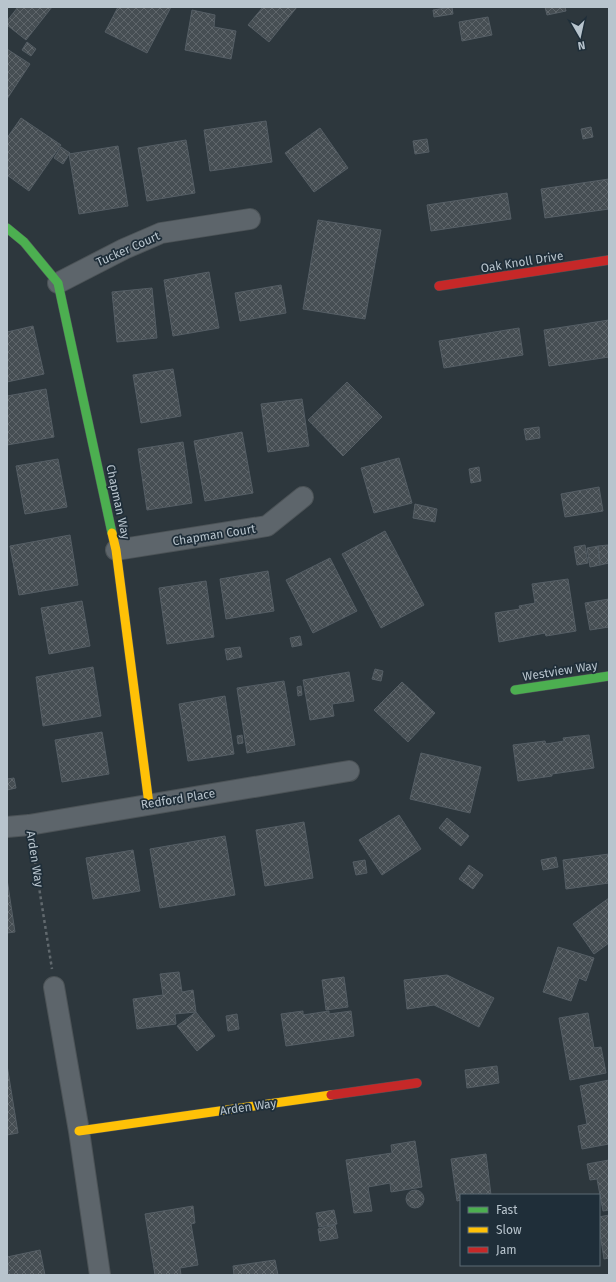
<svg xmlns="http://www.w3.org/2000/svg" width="616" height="1282" font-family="'Fira Sans',sans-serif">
<defs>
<pattern id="building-cross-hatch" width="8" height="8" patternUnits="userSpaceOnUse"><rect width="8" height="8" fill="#464e53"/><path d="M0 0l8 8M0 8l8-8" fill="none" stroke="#5f666b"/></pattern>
</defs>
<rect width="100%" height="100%" fill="#2d373d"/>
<path fill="url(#building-cross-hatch)" stroke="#555e65" d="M18 7H52L26 40 7 25V21Z
M118 7H171L147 53 105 32Z
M263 7H297L269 42 248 25Z
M452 7 453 14 434 17 433 10Z
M545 7H565L566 11 547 15Z
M192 10 215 15 214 27 236 31 231 59 185 50Z
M488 17 492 35 462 41 459 22Z
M27 42 36 49 31 56 22 50Z
M7 49 30 64 7 99Z
M21 118 61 145 29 191 7 175V138Z
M266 121 272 162 210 171 204 130Z
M591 127 593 137 583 139 581 129Z
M320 128 348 168 314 192 285 153Z
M427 139 429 152 415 154 413 141Z
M186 140 195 193 147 201 138 148Z
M118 146 128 206 79 214 69 154Z
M61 147 70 153 63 164 54 158Z
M609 179V209L545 218 541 189Z
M507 193 511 219 431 231 427 205Z
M318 220 381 230 365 319 303 309Z
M209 272 219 328 173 336 164 280Z
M281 285 286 313 240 321 235 293Z
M152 288 157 338 117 342 112 292Z
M609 320V357L549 366 544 330Z
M33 326 44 374 7 382V332Z
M519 328 523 355 444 368 439 341Z
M173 369 181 416 141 423 133 375Z
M347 382 382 417 343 456 308 420Z
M46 389 54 437 7 445V396Z
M302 399 309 446 268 452 261 404Z
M539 427 540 438 526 440 524 429Z
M242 432 253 493 205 501 194 441Z
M183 442 192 503 147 510 138 449Z
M399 458 412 503 374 513 361 468Z
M58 459 67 507 25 514 16 466Z
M479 467 481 481 471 483 469 469Z
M599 487 603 511 565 517 561 494Z
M415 504 437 509 435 522 413 518Z
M385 531 424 605 381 628 342 554Z
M70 535 78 585 19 595 10 546Z
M585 545 588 563 577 565 574 547Z
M608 545 609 563 600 565 598 546Z
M598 546 600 565 590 567 587 548Z
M330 558 357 611 313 633 286 580Z
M268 571 274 611 226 619 220 579Z
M568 579 576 631 546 636 545 633 499 642 495 613 520 609 519 606 535 603 532 584Z
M206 581 214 637 167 644 159 588Z
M609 599V627L590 630 585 603Z
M82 601 90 646 49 654 41 608Z
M300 636 302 645 292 647 290 638Z
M240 647 242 657 227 660 225 649Z
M93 667 101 716 43 726 36 677Z
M375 669 383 671 381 681 372 679Z
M349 672 354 701 332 704 334 716 310 720 303 680Z
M284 681 295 745 247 753 237 688Z
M402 682 435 713 408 742 374 710Z
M301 686 302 695 298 696 297 687Z
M225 696 234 754 188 761 179 704Z
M102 732 109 774 62 782 55 740Z
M242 735 243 743 238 744 237 736Z
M589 735 594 768 552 774V776L518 781 513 745 545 741 546 744 564 741 563 738Z
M421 753 481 767 470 813 410 799Z
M14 778 16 788 7 790V779Z
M399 815 421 849 382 875 359 840Z
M447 818 469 836 461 846 439 828Z
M304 822 313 878 265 886 256 830Z
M225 836 235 895 160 908 150 849Z
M133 850 140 891 93 899 86 858Z
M609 854V883L566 889 563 860Z
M556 857 558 867 543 870 541 860Z
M365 860 367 873 356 875 353 862Z
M469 865 483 875 473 889 459 879Z
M7 879 15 932 7 933Z
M609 898V943L594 954 573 924Z
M558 947 594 958 586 981 579 978 571 1001 543 992Z
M179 972 182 992 193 990 196 1012 175 1014 176 1024 137 1029 133 999 163 995 160 974Z
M447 975 494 998 479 1027 434 1005 407 1009 404 980Z
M344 977 348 1007 326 1010 322 980Z
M303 1011V1015L329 1011V1014L351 1011 354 1036 286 1046 281 1014Z
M196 1012 215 1036 197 1051 177 1026Z
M588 1013 594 1048 601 1047 606 1073 570 1080 559 1018Z
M237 1014 239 1029 228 1031 226 1016Z
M7 1065 18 1133 7 1135Z
M497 1066 499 1083 467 1088 465 1070Z
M609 1080V1144L582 1149 578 1126 587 1124 580 1086Z
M415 1141 422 1187 391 1192 390 1183 368 1187 372 1211 354 1213 346 1160 392 1153 391 1145Z
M486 1154 491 1195H461V1200L457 1201 451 1159Z
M609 1160V1210L603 1211 597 1179 590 1180 587 1164Z
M406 1199a9 9 0 1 1 18 0a9 9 0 1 1-18 0Z
M193 1206 195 1223 191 1224 198 1265 180 1268 181 1275H155L145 1214Z
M334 1210 337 1224 319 1227 316 1213Z
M609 1215V1258L604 1259 599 1227V1217Z
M335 1225 338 1238 320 1241 318 1229Z
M40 1250 45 1275H9L7 1257Z
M275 1260 278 1275H234L233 1266Z"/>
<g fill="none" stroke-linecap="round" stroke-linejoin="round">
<defs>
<path id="street" d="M58 283 124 249 161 233 250 219
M116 550 267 526 303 497
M7 827 29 825 349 771
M54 987 79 1131 100 1275"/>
<path id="fast" d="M7 228 24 242 58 283 112 533
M515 690 609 676"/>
<path id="slow" d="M112 533 116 550 149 804
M79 1131 331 1095"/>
<path id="jam" d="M439 286 609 260
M331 1095 417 1083"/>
</defs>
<use href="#street" stroke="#4c5357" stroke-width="22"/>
<use href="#fast" stroke="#4c5357" stroke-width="10"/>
<use href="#slow" stroke="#4c5357" stroke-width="10"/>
<use href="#jam" stroke="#4c5357" stroke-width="10"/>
<path stroke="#61696e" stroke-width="2.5" stroke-dasharray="3 3" stroke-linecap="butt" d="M32 843 52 969"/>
<use href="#street" stroke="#5d656b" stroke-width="20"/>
<use href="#fast" stroke="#4caf50" stroke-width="9"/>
<use href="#slow" stroke="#ffc107" stroke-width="9"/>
<use href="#jam" stroke="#c62828" stroke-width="9"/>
</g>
<g text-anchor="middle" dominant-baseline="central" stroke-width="3.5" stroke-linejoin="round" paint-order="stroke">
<g font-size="12" fill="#b8c4cd" stroke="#1f2e39">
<text transform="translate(128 249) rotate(-24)">Tucker Court</text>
<text transform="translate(522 262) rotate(-9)">Oak Knoll Drive</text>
<text transform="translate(118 502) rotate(78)">Chapman Way</text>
<text transform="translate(214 535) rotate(-9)">Chapman Court</text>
<text transform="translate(560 671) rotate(-9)">Westview Way</text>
<text transform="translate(178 799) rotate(-9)">Redford Place</text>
<text transform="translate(35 859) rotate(81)">Arden Way</text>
<text transform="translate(248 1107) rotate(-8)">Arden Way</text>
</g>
</g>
<rect width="616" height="1282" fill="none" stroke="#b8c4cd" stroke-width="16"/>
<rect x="460" y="1194" width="140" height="72" fill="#1f2e39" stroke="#5c6a74"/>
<rect x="468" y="1207" width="20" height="6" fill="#4caf50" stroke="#5c6a74"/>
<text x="496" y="1214" font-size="12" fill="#b8c4cd">Fast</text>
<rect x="468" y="1227" width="20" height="6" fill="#ffc107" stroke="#5c6a74"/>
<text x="496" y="1234" font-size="12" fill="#b8c4cd">Slow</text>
<rect x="468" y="1247" width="20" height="6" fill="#c62828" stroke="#5c6a74"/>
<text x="496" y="1254" font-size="12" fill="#b8c4cd">Jam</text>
<g transform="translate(580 36) rotate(171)" stroke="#1f2e39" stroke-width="3" paint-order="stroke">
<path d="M0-3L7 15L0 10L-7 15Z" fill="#b8c4cd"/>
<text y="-6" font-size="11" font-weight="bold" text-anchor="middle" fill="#b8c4cd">N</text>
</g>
</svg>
